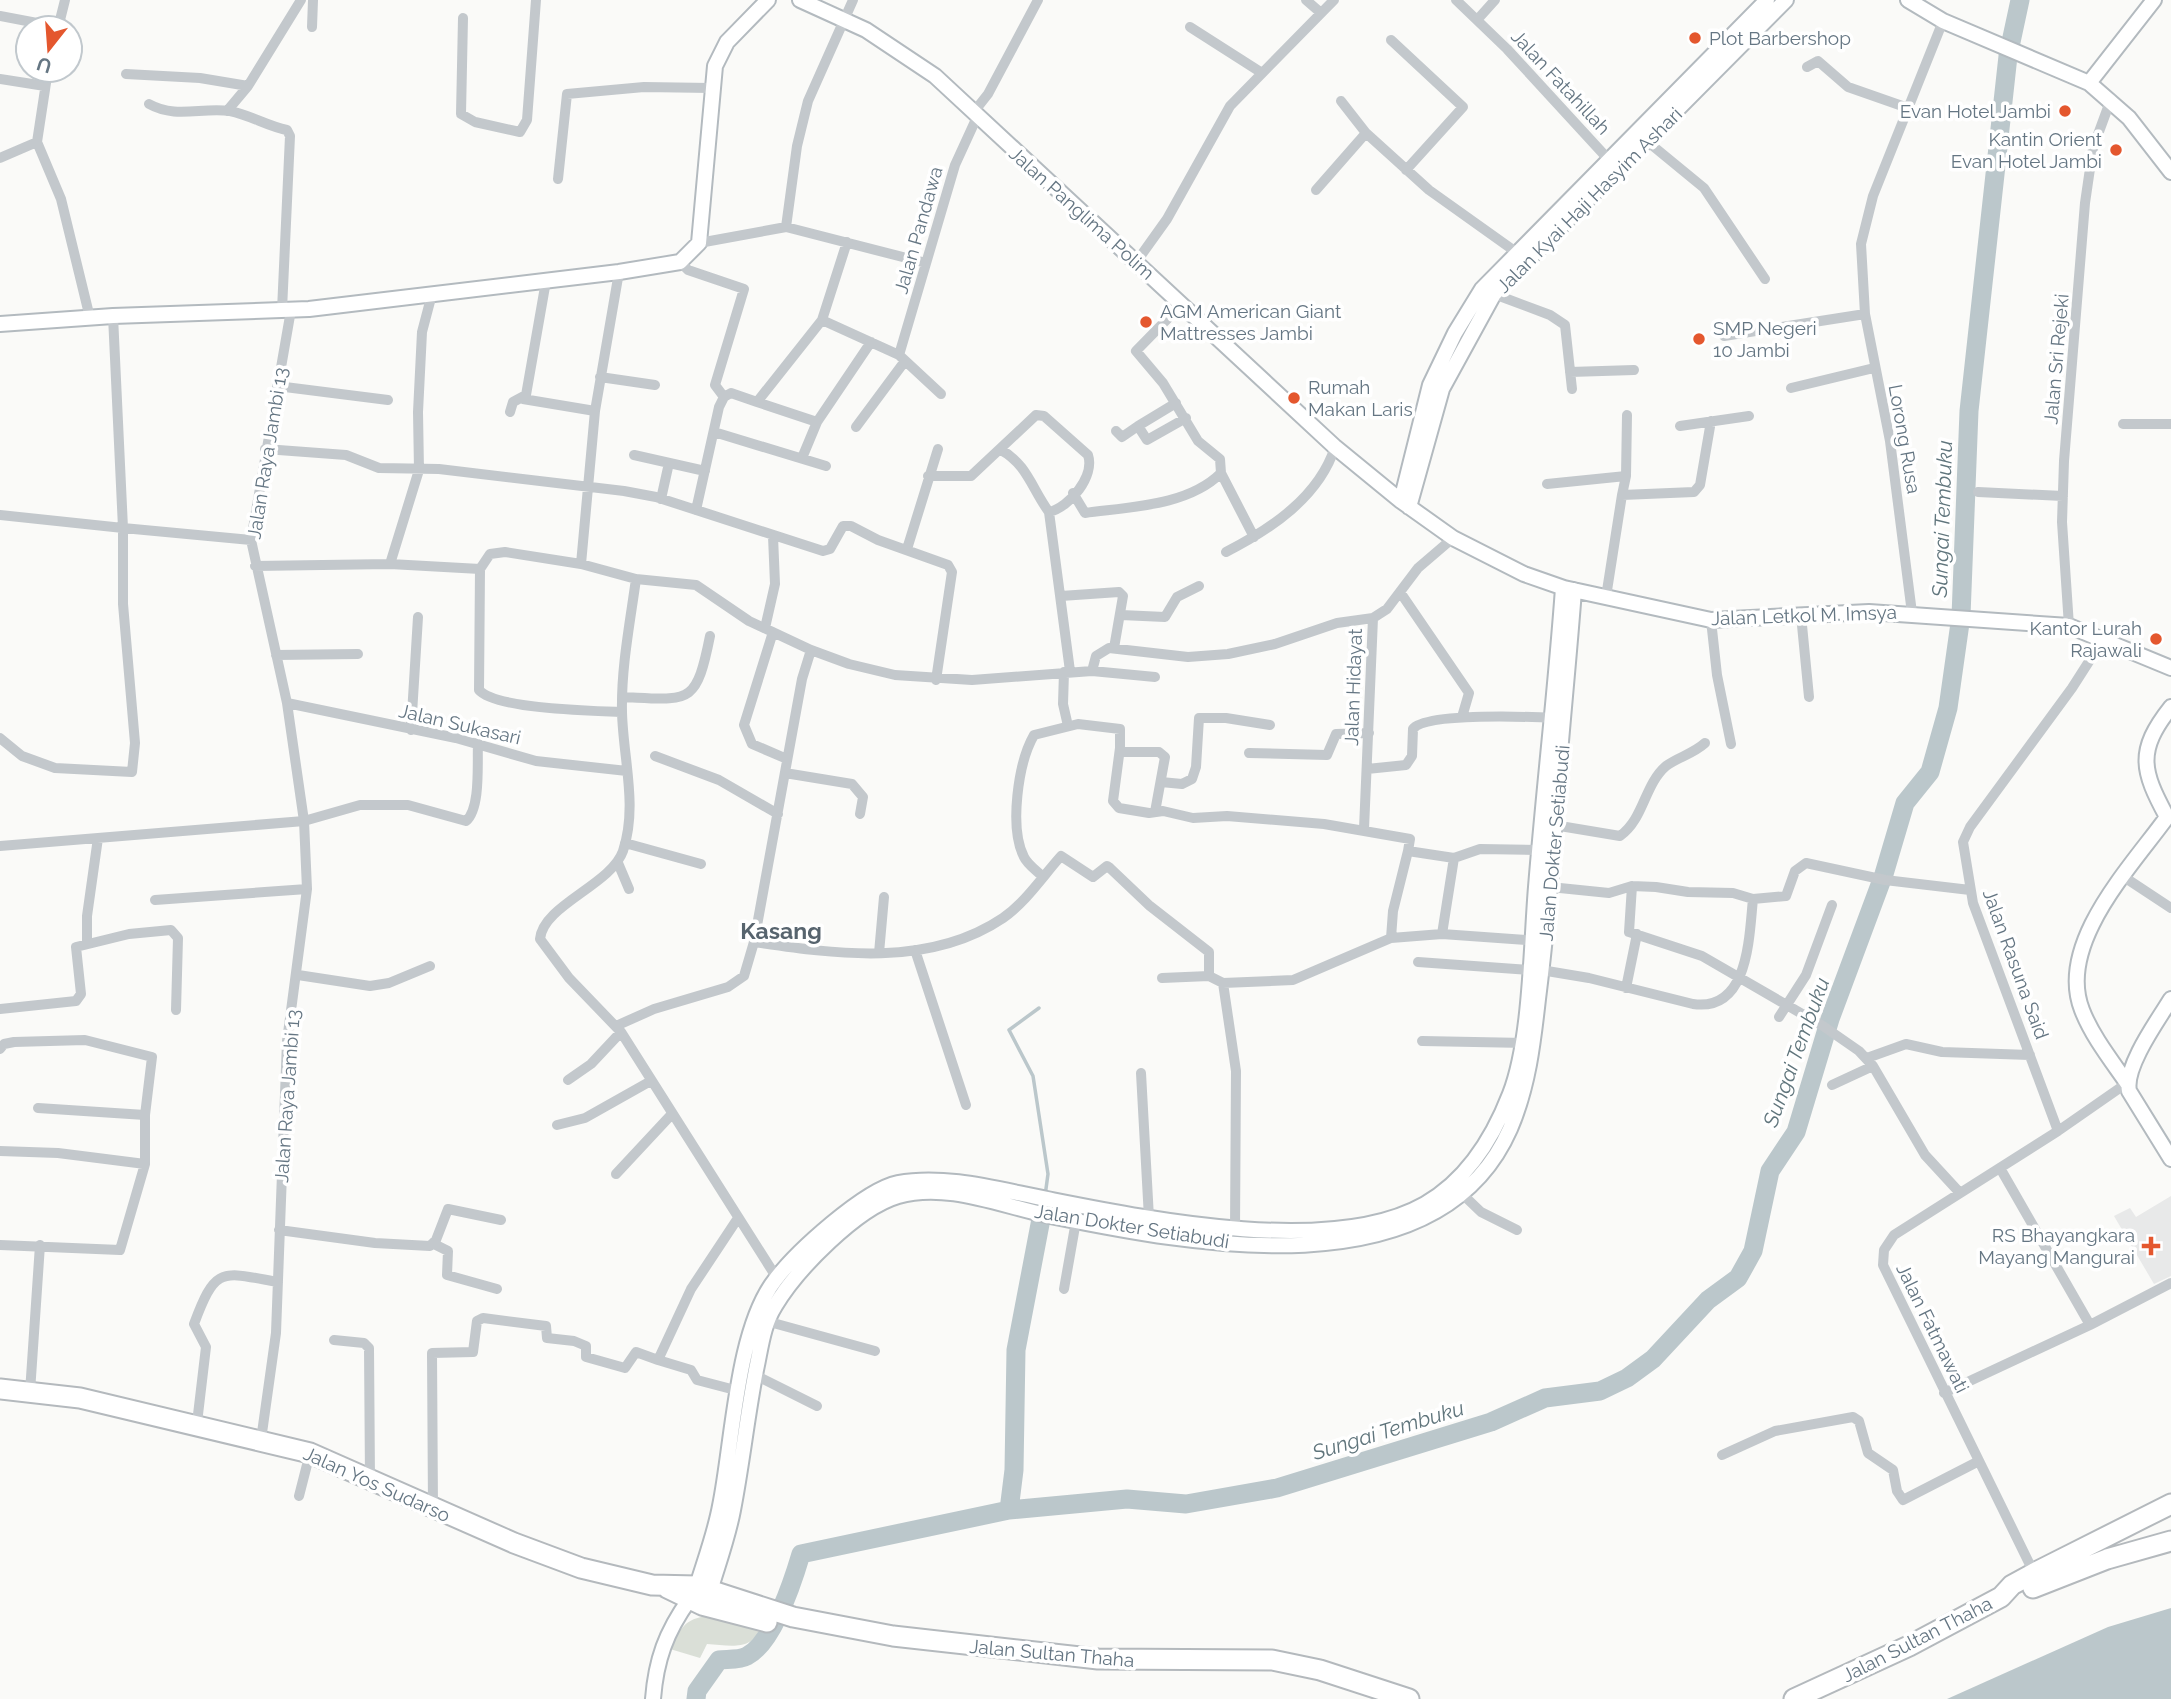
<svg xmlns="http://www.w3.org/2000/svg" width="2171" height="1699" font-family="Raleway,sans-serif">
<rect width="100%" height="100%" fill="#fafaf8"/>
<path fill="#e8e9e9" d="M2171 1196V1276L2154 1284 2114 1216 2130 1208 2136 1217Z"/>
<path fill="#dadfd7" d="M708 1616 760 1628C752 1652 728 1645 707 1644L700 1658 670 1649C679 1630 685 1618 708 1616Z"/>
<path fill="#bbc7cb" d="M2171 1608V1699H1947L2108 1627Z"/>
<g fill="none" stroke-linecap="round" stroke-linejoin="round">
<path stroke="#bbc7cb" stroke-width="3.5" d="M1039 1008 1009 1030 1033 1076 1048 1174 1045 1196"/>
<path stroke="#bbc7cb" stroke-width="19" d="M1009 1510 1014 1470 1016 1350 1041 1219
M696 1699 697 1691 719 1660C727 1659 740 1660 747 1656 773 1643 793 1581 801 1554L1009 1510 1127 1499 1186 1504 1277 1488 1491 1422 1545 1398 1600 1391 1627 1378 1653 1359 1708 1300 1738 1278 1753 1251 1770 1171 1796 1132 1830 1019 1884 874 1905 803 1930 772 1948 708 1961 616 1969 411 2008 56 2020 0"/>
<defs>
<path id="secondary" d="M800 0 866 30 935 76 1335 447 1401 501 1453 538 1524 574 1564 588 1711 620 1869 612 2069 626 2171 668
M1908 0 1943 21 2089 83 2129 118 2171 172
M2089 83 2154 0
M0 324 113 316 309 309 619 272 680 262 699 243 715 66 727 42 768 0
M1401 501 1430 385 1455 333 1482 289 1767 0
M1409 507 1442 389 1494 294 1786 0
M2171 999C2158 1020 2124 1067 2129 1091L2171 1159
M2127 1083C2111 1060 2092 1036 2082 1010 2056 944 2131 867 2167 817 2142 771 2136 751 2171 707
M697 1586C705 1560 715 1533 720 1506 733 1443 736 1330 775 1280 796 1252 864 1190 898 1183 946 1174 1000 1190 1047 1199 1148 1219 1332 1257 1425 1204 1467 1180 1493 1138 1510 1094 1531 1040 1531 947 1536 887 1544 787 1556 688 1563 588
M710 1591C718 1564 728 1537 733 1510 742 1464 747 1416 756 1370 761 1347 763 1325 775 1306 797 1269 857 1208 898 1196 946 1182 999 1205 1046 1215 1185 1243 1437 1295 1510 1129 1528 1087 1533 1044 1538 999 1545 943 1550 888 1554 832 1559 752 1568 671 1574 590
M653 1699C656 1660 666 1632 689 1600"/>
<path id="highway" d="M0 1389 80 1398 310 1453 514 1543 581 1568 652 1585 697 1586 793 1617 893 1636 1098 1659 1272 1660 1320 1670 1409 1699
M667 1588 702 1605 767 1622
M2033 1588 2107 1559 2171 1541
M1794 1699 1909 1646 2001 1597 2012 1585 2034 1573 2171 1504"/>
</defs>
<use href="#secondary" stroke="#b3babf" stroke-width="18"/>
<use href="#highway" stroke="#b4b9bd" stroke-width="23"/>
<path stroke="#c3c8cc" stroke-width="10" d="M853 0 808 101 797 146 786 227 926 263
M1306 0 1321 13
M1456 0 1507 49 1609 160
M0 16 58 27
M463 18 461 114 475 122 520 132 527 120 536 0
M1477 20 1495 0
M312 27 313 0
M1190 27 1262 73
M58 28 65 0
M1391 40 1463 107 1406 170
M1807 67 1818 61 1848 87 1908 108
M48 70 37 142 61 199 90 318
M126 74 200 78 248 86
M0 79 45 86
M1341 101 1366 133
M149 104C176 119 201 107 230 111 250 115 267 126 287 130L290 136 282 310
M227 111 248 86 301 0
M973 113 988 94 1038 0
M1648 142 1704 188 1765 279
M0 158 37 142
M558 179 567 94 644 87 711 88
M1316 190 1366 133 1429 190 1516 252
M699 243 786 227
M1137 261 1167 219 1230 106 1334 0
M680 262 688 270 744 289 715 385 724 397
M1494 294 1550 315 1565 325 1572 389
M822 320 899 355 941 394
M1724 336 1865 314
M899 355 955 165 977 117
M1570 372 1634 370
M600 377 655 385
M277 386 388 400
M1791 388 1874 368
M523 399 595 411
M757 402 817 422
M1176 403 1138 426 1147 440 1186 418
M510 412 513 402 526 395 546 281
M2123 424H2171
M1680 426 1749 416
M856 427 905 361
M1116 431 1122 437 1138 426
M714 432 826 466
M265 449 346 455 379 468 439 469 624 491 656 497 823 551 830 549 843 526H851L878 540 948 565 952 572 936 680
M1001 450C1027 464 1032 489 1049 512L1070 671
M634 455 705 471
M802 458 817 422 871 342
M1221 473 1254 537
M928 476H971L1036 415 1044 416 1088 455C1095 476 1070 507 1049 512
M1547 484 1626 476
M1978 492 2063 496
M1073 493 1085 513C1129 507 1188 506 1221 473L1220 459 1198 441 1163 383 1136 351 1182 304
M1622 495 1626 476 1627 415
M661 499 669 463
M696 510 719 407 724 397 731 393 757 402 822 320 847 242
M0 515 123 528 113 316
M907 549 938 449
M1226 552C1271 529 1319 497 1335 447
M390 564 419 470 418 412 422 332 432 294
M581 564 595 411 619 272
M255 566 390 564 480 569
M636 579C630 623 621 668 622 712 623 758 638 806 623 851 611 885 543 905 540 939L569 978 621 1032 780 1283
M1400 592 1469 693 1462 717
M1061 596 1119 592 1123 596 1114 648
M1606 597 1622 495 1694 492 1700 485 1711 421
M1912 613 1890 441 1865 314 1861 244 1873 196 1943 21
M1121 615 1165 617 1177 597 1199 586
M1801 615 1809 697
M1711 620 1717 675 1731 744
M2069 626 2062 522 2064 461 2085 203 2093 148 2111 99
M765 628 775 584 773 536
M773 632 744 725 752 744 787 759
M276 655 358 654
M1092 671 1155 677
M1064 672 1063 704 1068 726
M623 697C690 700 696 706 710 636
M287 703 456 738 536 761 627 771
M622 712C595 711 495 709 479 690L480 569 490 554 505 552 581 564 636 579 696 585 749 621 811 650 849 664 895 675 972 680 1092 671 1096 656 1109 648 1188 657 1228 654 1275 644 1337 623 1373 618 1387 609 1418 568 1453 538
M411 730 418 617
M0 738 22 756 55 768 132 772 135 743 123 604V528L251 540
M1120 752H1159L1165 757 1155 812
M1249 753 1327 755 1336 734 1369 733
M655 756 719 780 778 814
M1367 769 1406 765 1412 756 1413 729C1425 712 1535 717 1559 718
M785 773 852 784 863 797 860 814
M1161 782 1182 784 1192 779 1196 767 1199 718H1226L1270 725
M1554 825 1620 836C1644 819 1644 785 1666 766 1678 757 1693 754 1705 743
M1364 829 1373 618
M625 843 701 864
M0 846 304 821 360 805H408L466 821C481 808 477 763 478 743
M1454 858 1480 849 1539 850
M618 863 629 889
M1043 877C1037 871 1027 864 1024 857 1009 828 1018 763 1034 735L1078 724 1120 729V748L1113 801 1119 808 1149 813 1163 811 1193 818 1227 816 1324 824 1410 839 1408 851 1454 858 1442 934
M2124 877 2171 908
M1632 886 1629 932 1702 956 1823 1026 1859 1051 1873 1066 1925 1155 1960 1193
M1550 887 1609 893 1632 886 1656 887 1688 892 1733 893 1753 899 1786 896 1795 871 1806 863 1885 880 1970 890
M155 900 307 889
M1391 938 1393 911 1408 851
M754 942C835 954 929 968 1003 918 1026 902 1043 876 1061 856L1093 877 1107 866 1110 868 1150 906 1209 952V976L1223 983 1236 1071 1235 1229
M87 943V916L98 838
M915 950 966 1105
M879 953 884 897
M1418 962 1529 970
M1541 970 1589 978 1693 1004C1749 1012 1749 937 1753 899
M298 975 370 986 389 983 430 966
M1162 978 1209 976
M1223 983 1293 980 1391 938 1442 934 1539 941
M1626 988 1637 934
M0 1009 76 1001 81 994 76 947 129 934 171 930 178 938 176 1010
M1779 1017 1806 975 1832 905
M616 1026 654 1009 728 987 744 976 754 942 802 679 811 650
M1422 1041 1527 1043
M0 1049 4 1044 14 1042 85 1040 152 1057 145 1115V1164L120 1250 0 1245
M1867 1058 1906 1044 1942 1052 2030 1055
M1141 1073 1149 1218
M568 1080 591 1064 621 1032
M1832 1085 1873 1066
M38 1108 145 1115
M557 1125 585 1118 649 1082
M2058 1131 1973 903 1963 842 1970 827 2072 688 2104 638
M0 1151 58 1153 145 1164
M2000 1168 2090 1325
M616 1174 671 1115
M1457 1189 1481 1212 1517 1230
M279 1230 375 1243 430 1246 436 1240 448 1209 501 1220
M434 1244 448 1251 447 1275 497 1289
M1064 1289 1076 1221
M766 1321 875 1351
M334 1340 364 1343 369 1348 370 1480
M658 1360 691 1370 697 1380 739 1391
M755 1375 817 1406
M30 1392 40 1245
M1944 1393 2090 1325 2171 1283
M197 1423 206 1347 194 1324C216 1265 221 1272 278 1282
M261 1440 276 1333 287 1041 307 889 304 821 287 703 251 540 291 310
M1722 1455 1775 1431 1853 1417 1859 1421 1868 1453 1893 1470 1897 1491 1903 1500 1979 1461
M299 1496 310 1453
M433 1509 432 1353 473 1352 477 1321 483 1318 546 1326 547 1338 574 1341 586 1346V1357L625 1368 636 1352 658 1360 691 1289 738 1218
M2034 1573 1883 1265 1884 1250 1894 1235 2058 1131 2127 1083"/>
<use href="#secondary" stroke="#fff" stroke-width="14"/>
<use href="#highway" stroke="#fff" stroke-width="19"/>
</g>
<g fill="#e4572e" stroke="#fff" stroke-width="2.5">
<circle cx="1695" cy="38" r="7"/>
<circle cx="2065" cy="111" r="7"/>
<circle cx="2116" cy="150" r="7"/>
<circle cx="1146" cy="322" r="7"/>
<circle cx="1699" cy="339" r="7"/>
<circle cx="1294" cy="398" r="7"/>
<circle cx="2156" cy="639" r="7"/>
<path d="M2147.5 1235.5h7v7h7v7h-7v7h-7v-7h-7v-7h7z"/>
</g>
<g text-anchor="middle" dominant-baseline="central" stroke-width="7" stroke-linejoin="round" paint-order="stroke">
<g font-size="19" fill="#657683" stroke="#fff" text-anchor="start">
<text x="1709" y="38">Plot Barbershop</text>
<text x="2051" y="111" text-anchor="end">Evan Hotel Jambi</text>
<text x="2102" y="139" text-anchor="end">Kantin Orient<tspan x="2102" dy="22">Evan Hotel Jambi</tspan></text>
<text x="1160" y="311">AGM American Giant<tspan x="1160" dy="22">Mattresses Jambi</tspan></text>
<text x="1713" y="328">SMP Negeri<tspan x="1713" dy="22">10 Jambi</tspan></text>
<text x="1308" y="387">Rumah<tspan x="1308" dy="22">Makan Laris</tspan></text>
<text x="2142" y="628" text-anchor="end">Kantor Lurah<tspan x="2142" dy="22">Rajawali</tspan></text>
<text x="2135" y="1235" text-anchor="end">RS Bhayangkara<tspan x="2135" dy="22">Mayang Mangurai</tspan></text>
</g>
<g font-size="19" fill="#657683" stroke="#fff">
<text transform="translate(1561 82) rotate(47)">Jalan Fatahillah</text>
<text transform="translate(1589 200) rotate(-45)">Jalan Kyai Haji Hasyim Ashari</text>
<text transform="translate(1082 213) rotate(42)">Jalan Panglima Polim</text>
<text transform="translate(918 230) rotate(-74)">Jalan Pandawa</text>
<text transform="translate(2056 359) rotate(-85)">Jalan Sri Rejeki</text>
<text transform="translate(1905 439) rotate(80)">Lorong Rusa</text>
<text transform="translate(267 453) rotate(-81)">Jalan Raya Jambi 13</text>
<text transform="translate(1804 615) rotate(-2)">Jalan Letkol M. Imsya</text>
<text transform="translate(1353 687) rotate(-88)">Jalan Hidayat</text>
<text transform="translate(460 724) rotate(13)">Jalan Sukasari</text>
<text transform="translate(1554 843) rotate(-85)">Jalan Dokter Setiabudi</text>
<text transform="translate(2016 964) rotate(70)">Jalan Rasuna Said</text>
<text transform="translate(287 1096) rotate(-86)">Jalan Raya Jambi 13</text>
<text transform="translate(1132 1226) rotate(9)">Jalan Dokter Setiabudi</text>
<text transform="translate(1933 1328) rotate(64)">Jalan Fatmawati</text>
<text transform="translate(377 1484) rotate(24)">Jalan Yos Sudarso</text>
<text transform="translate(1917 1639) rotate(-27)">Jalan Sultan Thaha</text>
<text transform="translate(1052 1653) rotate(5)">Jalan Sultan Thaha</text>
</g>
<g font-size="21" font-style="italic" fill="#60757c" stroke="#fff">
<text transform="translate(1942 519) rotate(-88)">Sungai Tembuku</text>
<text transform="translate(1796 1052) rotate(-70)">Sungai Tembuku</text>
<text transform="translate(1388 1430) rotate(-17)">Sungai Tembuku</text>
</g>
<g font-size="23" font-weight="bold" fill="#57646e" stroke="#fff">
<text x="781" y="930">Kasang</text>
</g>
</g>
<g transform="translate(49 49) rotate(197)"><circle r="33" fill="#ffffff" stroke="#c1c8cd" stroke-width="2"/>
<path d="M0-5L12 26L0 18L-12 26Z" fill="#e4572e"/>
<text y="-10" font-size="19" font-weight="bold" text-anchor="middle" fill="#657683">U</text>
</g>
</svg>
